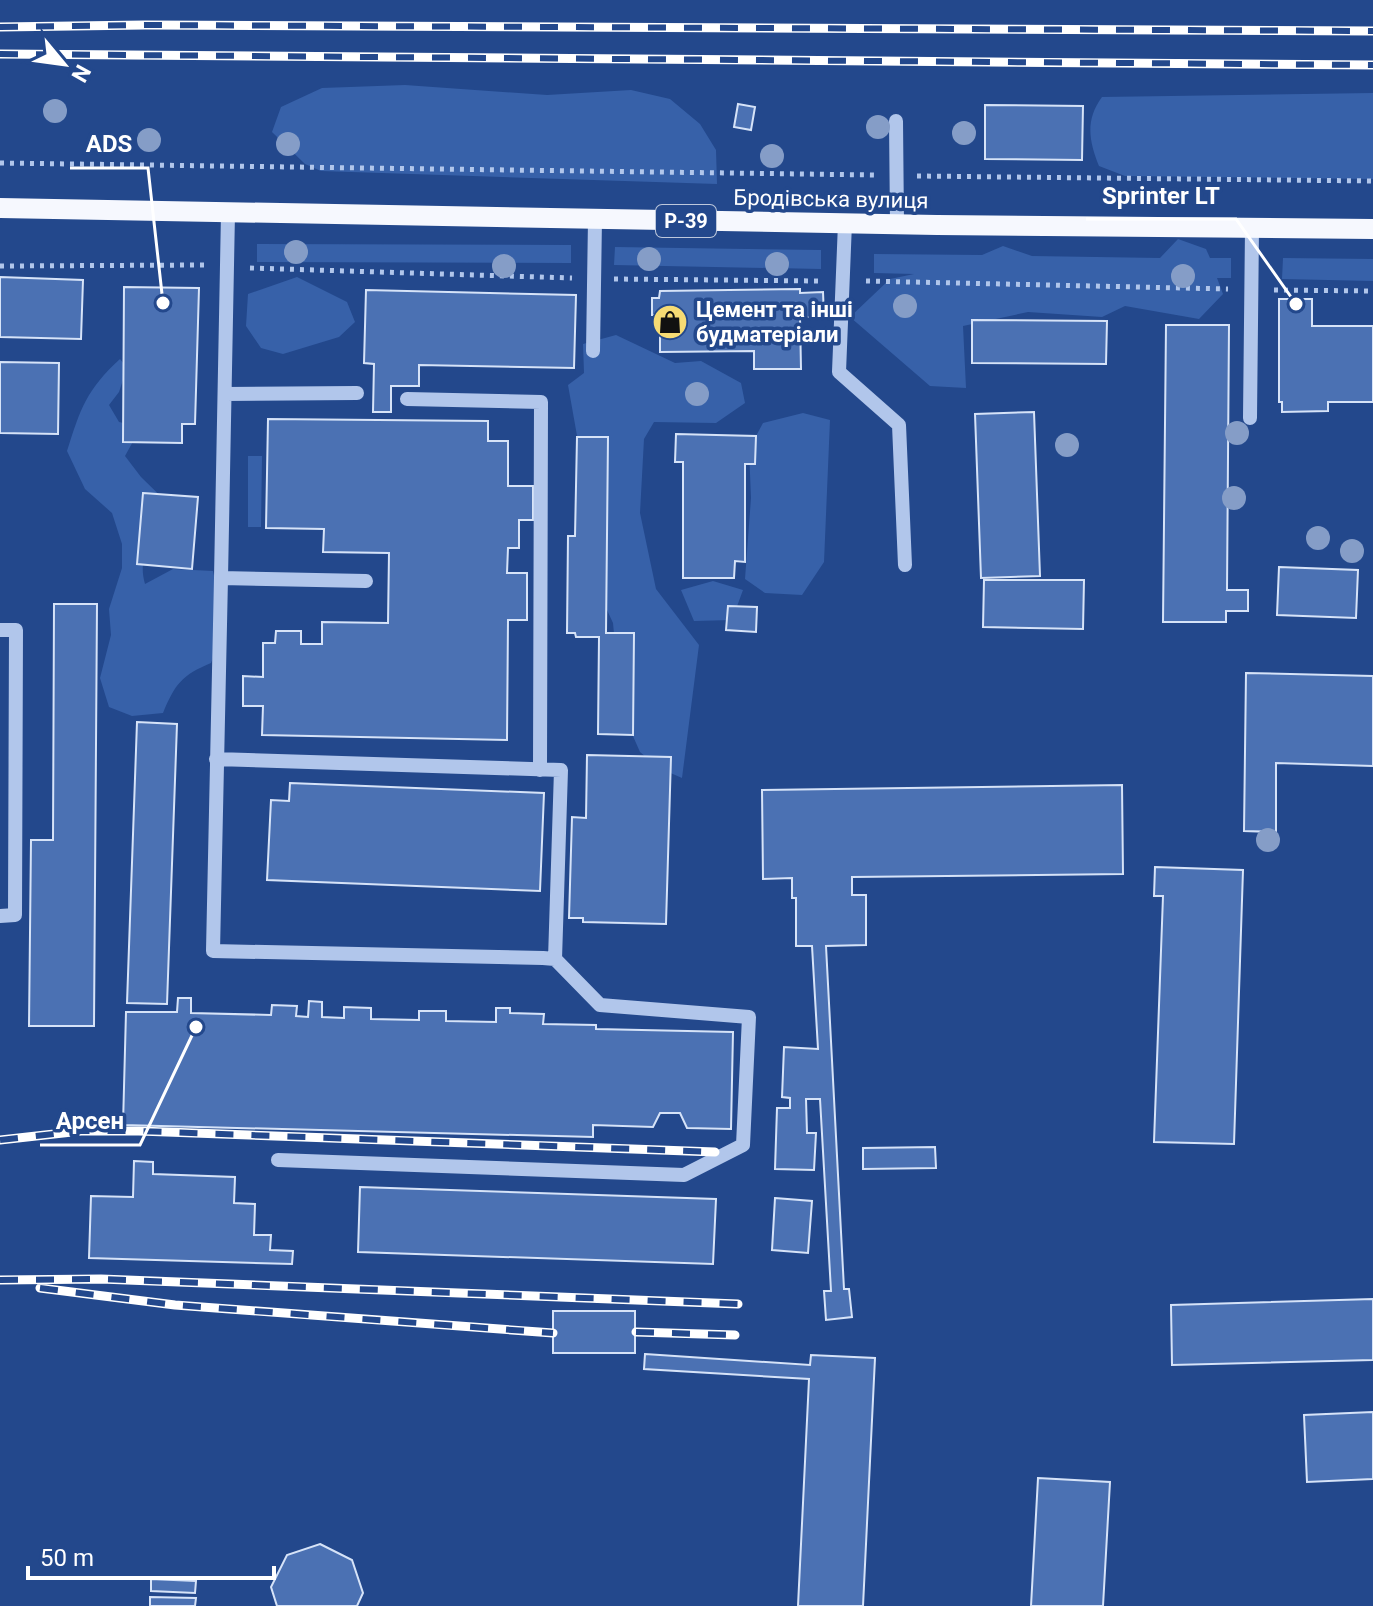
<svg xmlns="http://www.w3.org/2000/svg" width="1373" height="1606" font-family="Roboto,sans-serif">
<rect width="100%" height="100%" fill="#23488c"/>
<path fill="#3761a9" d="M405 85 547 95 631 90 670 99 700 124 716 150 717 184 321 171 305 164 272 132 281 107 322 88Z
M1373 93V179L1125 176 1099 166C1089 141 1085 120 1102 97Z
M1178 239 1206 249 1210 258H1231V278H1217L1223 294 1199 319 1125 306 1102 317 1028 312 963 326 966 388 930 386 850 317 890 279 914 274 874 273V254L982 255 1003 246 1032 256 1160 258Z
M257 244 571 245V263L257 262Z
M615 247 821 250V269L614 265Z
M1283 258 1373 259V281L1282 279Z
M297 277 347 302 355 322 339 337 283 354 261 348 246 326 248 294Z
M616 335 675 363 701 361 741 383 745 403 716 423 654 422 644 439 640 513 656 589 699 645 682 778 659 768 640 752 621 709 613 623 595 584 584 475 568 385 584 373 583 344Z
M120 359 127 368 119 392 109 405 119 422 141 427 125 456 141 477 184 519C160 536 135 549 145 584L173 569 213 571 222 612 223 631 211 663C182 675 175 684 163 713L132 716 109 707 100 678 111 635 109 609 122 568V544L112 513 85 489 67 451C80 409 87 389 120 359Z
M803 413 830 420 824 562 802 595 765 593 745 579 751 498 749 449 763 423Z
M248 456H262L261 527H248Z
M713 581 743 590 732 620 694 621 681 590Z"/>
<path fill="#4b71b3" stroke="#d6e3f8" stroke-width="2" d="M738 104 755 107 751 130 734 127Z
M985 105 1083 106 1082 160 985 159Z
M0 277 83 280 81 339 0 337Z
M124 287 199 288 195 424H182V443L123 442Z
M800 289V293L823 292 824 317H800L801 369H754V351L660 352V315H652V298H659L660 291Z
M366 290 576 295 574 368 419 365V386H391V412H373L374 364 364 363Z
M1279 299H1312V326H1373V402H1328V411L1282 412V402H1279Z
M972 320 1107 321 1106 364 972 363Z
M1166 325H1229L1227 590H1248V611H1226V622H1163Z
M0 362 59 363 58 434 0 433Z
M1034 412 1040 576 981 578 975 414Z
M268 419 488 421V441H508V486H533V520H519V548H508L507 573H527V620H508L507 740 262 735 263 706H243V676L263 677V643H275L276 631H301V644H322V622L388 623 389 553 323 552 324 529 266 528Z
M676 434 756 436 755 464H745V562L735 561 734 578H683V462H675Z
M577 437H608L606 633H634L633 735 598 734 599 637H576L575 633H567L568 536H575Z
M143 493 198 497 192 569 137 564Z
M1279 567 1358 570 1356 618 1277 615Z
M984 580H1084L1083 629 983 627Z
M54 604H97L94 1026H29L31 840H53Z
M728 606 757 607 756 632 726 630Z
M1246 673 1373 676V766L1276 763V832L1244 831Z
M137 722 177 724 167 1004 127 1003Z
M587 755 671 757 666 924 583 922V918H569L572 817 586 818Z
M290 783 544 793 540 891 267 880 271 800 289 801Z
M1122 785 1123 874 852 877V895H866V945L826 946 844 1289H849L852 1317 826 1320 824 1291H831L820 1099H806L807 1133H816L814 1170 775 1169 777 1108H790V1098L782 1097 784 1047 818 1049 812 946H796V898H792V878L763 879 762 790Z
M1155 867 1243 870 1234 1144 1154 1142 1163 896H1154Z
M178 998H191V1013L271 1015 272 1005 297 1006 296 1016 308 1017 309 1001 322 1002V1017L344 1018V1007L371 1008V1019L419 1020V1011H446V1021L496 1022V1008H510V1013L544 1014 543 1024 596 1025V1029L733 1032 731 1129 687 1128 680 1113H660L653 1127 593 1125V1137L123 1125 126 1012H177Z
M935 1147 936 1168 863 1169V1148Z
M134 1161 153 1162V1174L235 1177 234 1203 255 1204 254 1235H271L270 1250 293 1251 292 1264 89 1258 91 1196 133 1197Z
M360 1187 716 1199 713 1264 358 1252Z
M775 1198 812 1201 808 1253 772 1250Z
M1373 1299V1360L1172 1365 1171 1305Z
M553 1311H635V1353H553Z
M645 1354 810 1365 811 1355 875 1358 863 1606H798L809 1379 644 1369Z
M1373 1412V1479L1307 1482 1304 1415Z
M1038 1478 1110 1482 1103 1606H1031Z
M320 1544 352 1560 363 1593 357 1606H277L271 1587 287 1555Z
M151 1579 196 1581 195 1593 151 1591Z
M150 1597 196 1598 195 1606H150Z"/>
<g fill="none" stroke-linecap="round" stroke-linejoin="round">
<path stroke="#b1c6eb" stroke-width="5" stroke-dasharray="4 6" stroke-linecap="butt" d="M0 163 875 175
M917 176 1373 181
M0 266 205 265
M250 268 572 278
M614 279 820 281
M866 281 1228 289
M1274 290 1373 291"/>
<path stroke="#b1c6eb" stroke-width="14" d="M896 121 897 224
M228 213 221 578 366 581
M845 223 839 372 899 425 905 565
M593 351 595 219
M225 394 357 393
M407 399 541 402 540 770
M1250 418 1252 228
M221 578 213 951 543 958 555 959 600 1005 749 1017 743 1145 684 1175 278 1160
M0 630H16L15 915 0 916
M216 759 561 770 555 959"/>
<path stroke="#f6f8fe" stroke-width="20" d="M0 208 937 225 1373 229"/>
<defs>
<path id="rail" d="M0 27 145 25 1373 31
M0 54 1373 65
M0 1140 81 1131H139L715 1152
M0 1280 101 1279 738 1304
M40 1288 175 1305 553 1333
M636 1332 735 1335"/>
</defs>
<use href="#rail" stroke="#fff" stroke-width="9"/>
<use href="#rail" stroke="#23488c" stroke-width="6" stroke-dasharray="18" stroke-linecap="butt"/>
</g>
<g fill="#859dc7">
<circle cx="55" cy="111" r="12"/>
<circle cx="878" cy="127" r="12"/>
<circle cx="964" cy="133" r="12"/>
<circle cx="149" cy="140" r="12"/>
<circle cx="288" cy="144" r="12"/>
<circle cx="772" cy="156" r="12"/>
<circle cx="296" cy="252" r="12"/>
<circle cx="649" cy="259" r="12"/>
<circle cx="777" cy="264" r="12"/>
<circle cx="504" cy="266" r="12"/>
<circle cx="1183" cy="276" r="12"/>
<circle cx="905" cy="306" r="12"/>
<circle cx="697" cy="394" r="12"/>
<circle cx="1237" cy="433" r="12"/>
<circle cx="1067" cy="445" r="12"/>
<circle cx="1234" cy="498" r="12"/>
<circle cx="1318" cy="538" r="12"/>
<circle cx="1352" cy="551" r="12"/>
<circle cx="1268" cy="840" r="12"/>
</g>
<defs>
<symbol id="shop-disc" viewBox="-11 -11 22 22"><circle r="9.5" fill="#f6db74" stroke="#23488c"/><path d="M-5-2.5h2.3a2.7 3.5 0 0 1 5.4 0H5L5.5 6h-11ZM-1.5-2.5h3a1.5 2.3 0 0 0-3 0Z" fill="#111"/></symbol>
</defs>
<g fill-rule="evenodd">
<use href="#shop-disc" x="650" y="302" width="40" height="40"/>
</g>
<g text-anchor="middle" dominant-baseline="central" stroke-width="7" stroke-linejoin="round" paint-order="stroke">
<rect fill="#23488c" stroke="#bdc8dc" stroke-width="2" x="656" y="205" width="60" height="32" rx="6"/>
<g font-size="20" font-weight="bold" fill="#fff">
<text x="686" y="221">Р-39</text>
</g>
<g font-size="22" fill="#fff" stroke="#23488c">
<text transform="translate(831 199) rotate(1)">Бродівська вулиця</text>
</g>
<g font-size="22" font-weight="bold" fill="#fff" stroke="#23488c" text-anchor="start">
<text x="696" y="309">Цемент та інші<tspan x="696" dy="25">будматеріали</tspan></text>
</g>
</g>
<path fill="none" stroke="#fff" stroke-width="3" d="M163 303L148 168H70M1296 304L1236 219H1086M196 1027L140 1145H40"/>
<g fill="#fff" stroke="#23488c" stroke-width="3">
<circle cx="163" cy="303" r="8"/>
<circle cx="1296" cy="304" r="8"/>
<circle cx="196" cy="1027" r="8"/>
</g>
<g font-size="24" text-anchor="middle" font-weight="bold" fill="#fff" stroke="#23488c" stroke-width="7" stroke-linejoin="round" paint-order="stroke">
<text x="109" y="152">ADS</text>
<text x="1161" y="204">Sprinter LT</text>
<text x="90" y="1129">Арсен</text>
</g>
<g transform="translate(64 64) rotate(119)" stroke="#23488c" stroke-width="6" paint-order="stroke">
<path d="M0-6L14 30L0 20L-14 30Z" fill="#ffffff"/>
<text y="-12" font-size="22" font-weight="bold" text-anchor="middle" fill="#ffffff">N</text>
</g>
<path d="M28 1566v12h246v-12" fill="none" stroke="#ffffff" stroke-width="4"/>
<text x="40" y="1566" font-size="24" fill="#ffffff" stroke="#23488c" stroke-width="6" paint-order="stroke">50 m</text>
</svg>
